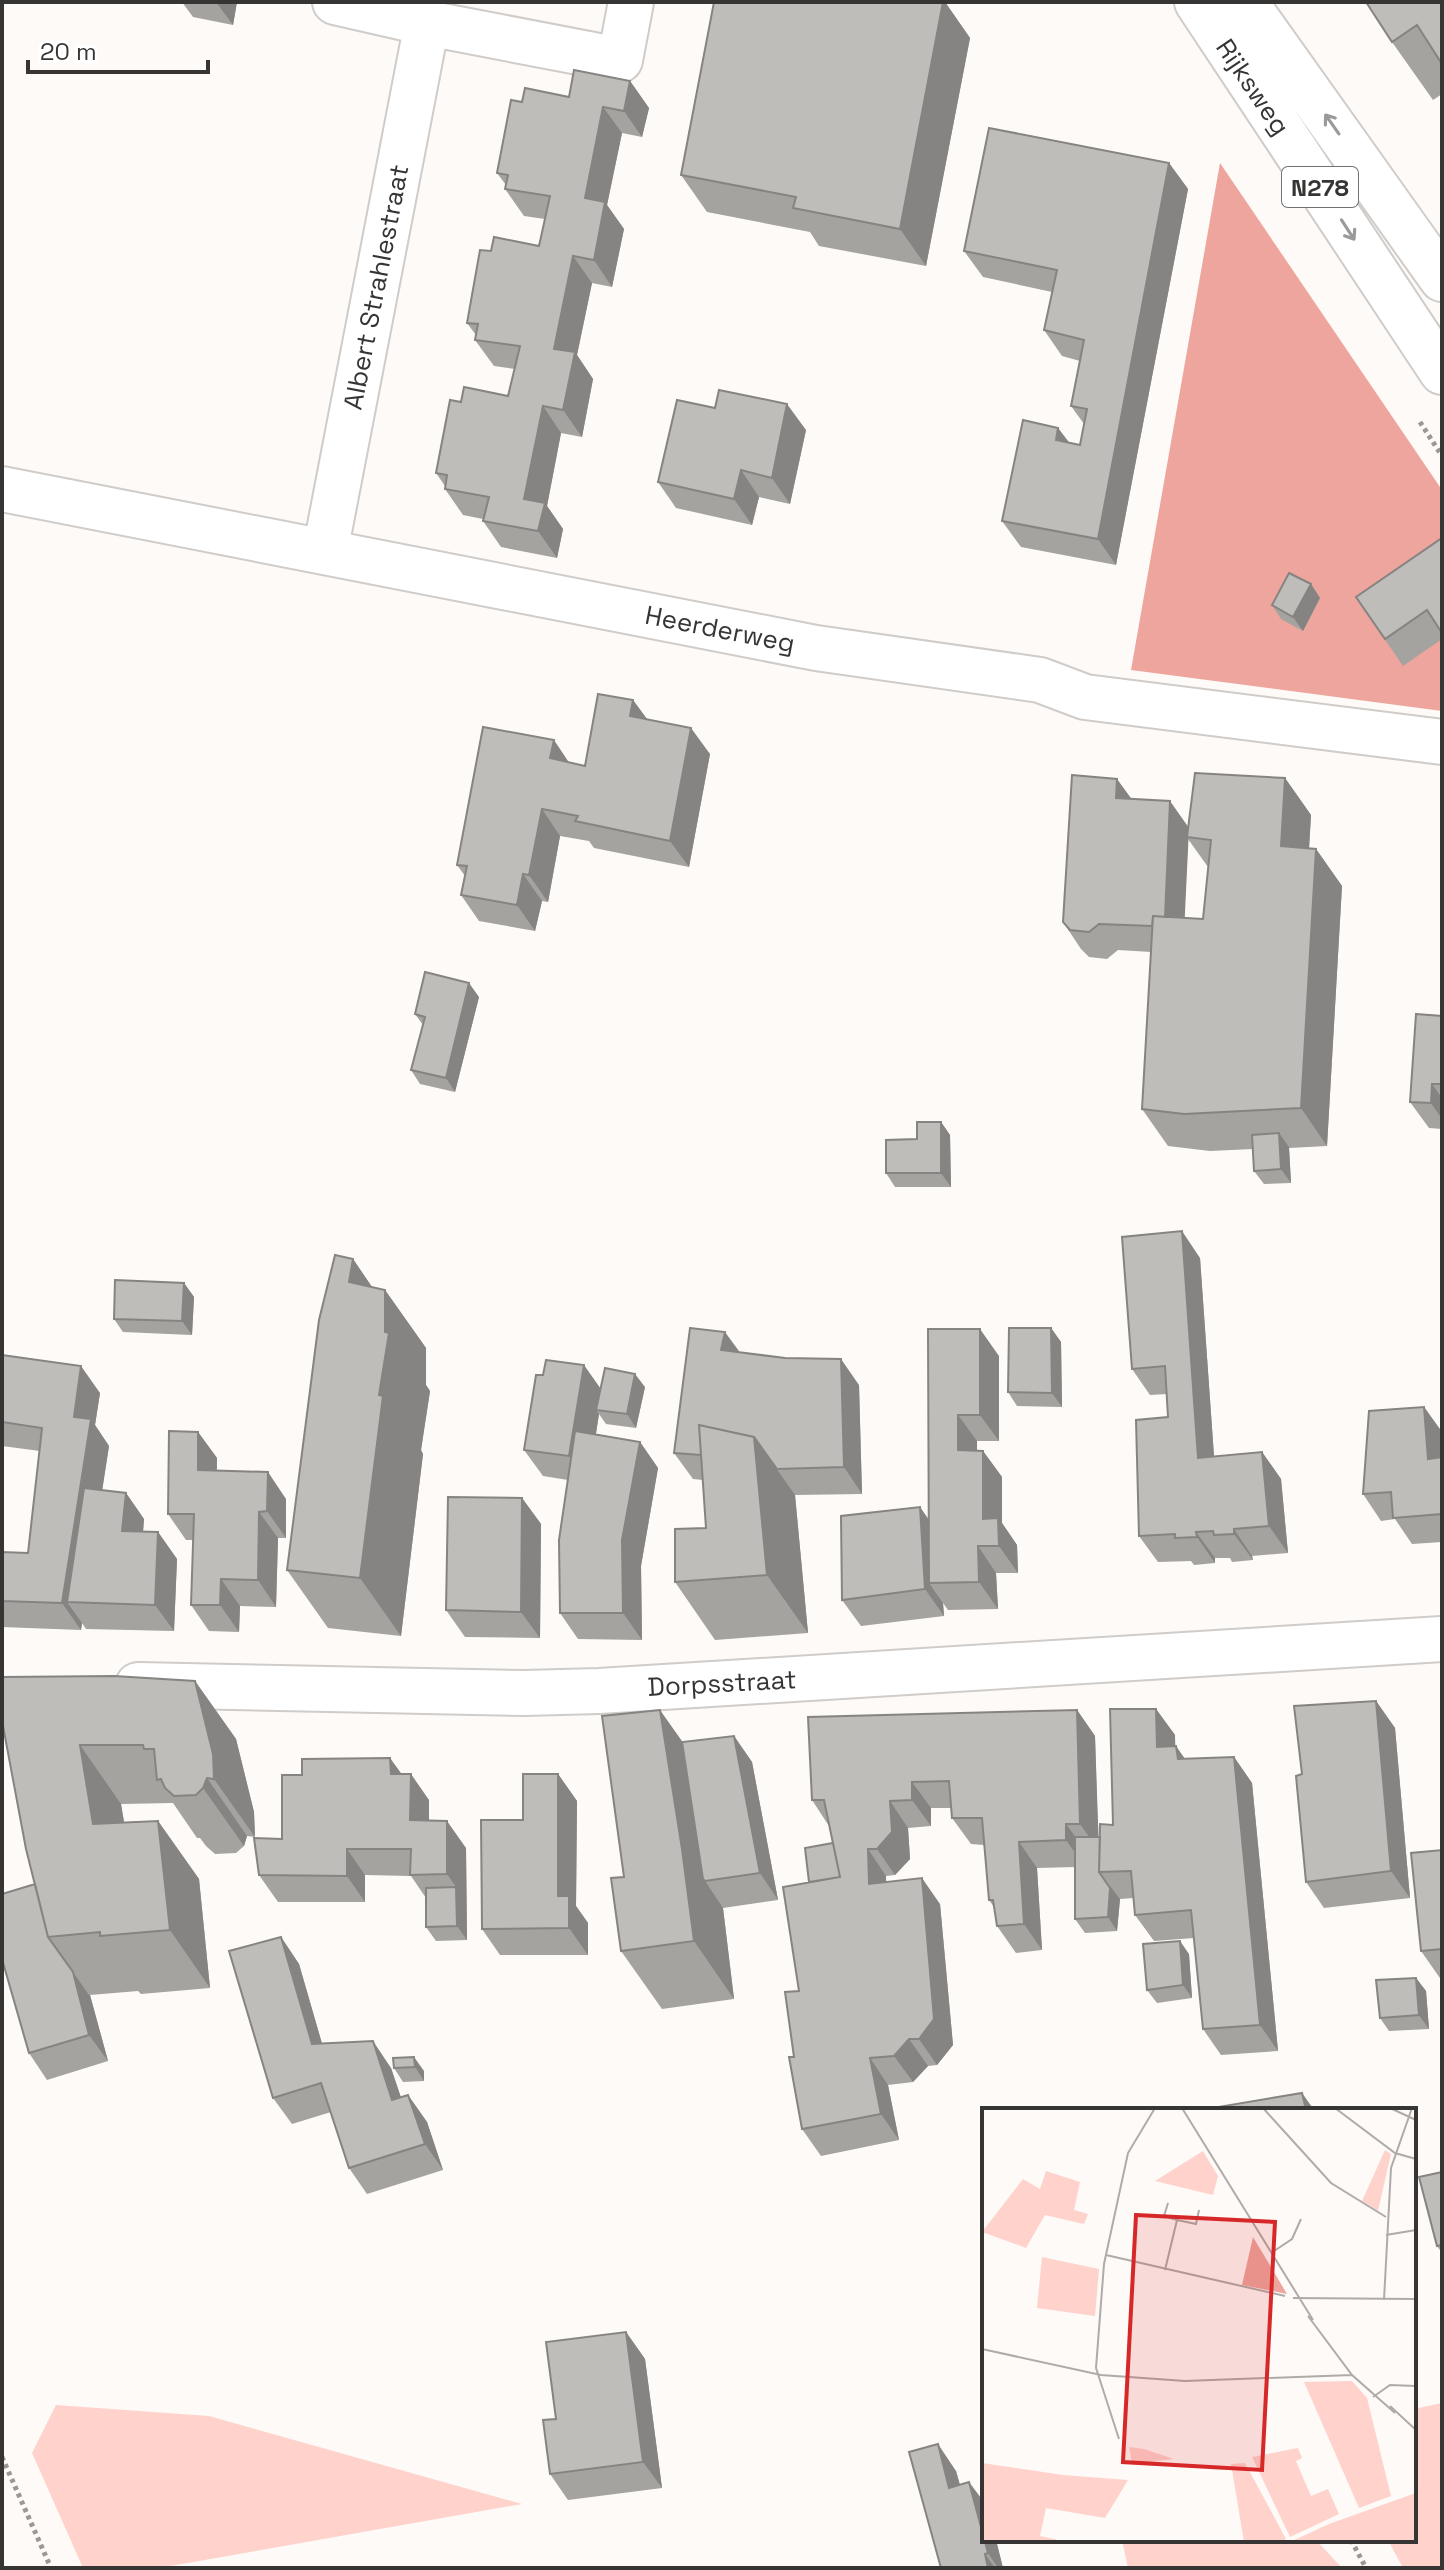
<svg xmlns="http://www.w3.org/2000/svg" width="1444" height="2570" font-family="'Space Grotesk',sans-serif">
<rect width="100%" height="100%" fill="#fefaf7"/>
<path fill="#ffd2cc" d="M1442 2403V2568H1403L1388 2540H1414V2409Z
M56 2405 209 2416 522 2504 159 2568H83L32 2453Z
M1122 2540H1316L1342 2568H1128Z"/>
<path fill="#eda59d" d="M1220 163 1442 490V711L1131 670Z"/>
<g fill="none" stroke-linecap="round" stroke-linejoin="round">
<defs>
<path id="minor" d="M335 2 427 23 620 60 631 2
M2 489 816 648 1040 680 1085 697 1442 742
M325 552 427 23
M138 1685 524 1693 599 1691 1442 1639"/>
<path id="primary" d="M1197 2 1442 372
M1245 2 1442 279"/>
</defs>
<use href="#minor" stroke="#cfccc9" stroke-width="48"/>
<use href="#primary" stroke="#cfccc9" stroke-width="48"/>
<path stroke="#9a9795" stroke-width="5" stroke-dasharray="4 4" stroke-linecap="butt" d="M1420 422 1442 456
M2 2457 51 2568
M1351 2540 1366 2568"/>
<use href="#minor" stroke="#fff" stroke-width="44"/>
<use href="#primary" stroke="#fff" stroke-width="44"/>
</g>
<path fill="#a4a39f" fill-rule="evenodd" d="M182 2H237L233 25 193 17Z
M714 2H945L970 38 926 266 819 246 810 232 707 212 681 175Z
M1442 2V94L1433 100 1392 42Z
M630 81 649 108 642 137 622 133 607 205 624 229 612 287 592 283 577 355 593 379 582 437 561 433 547 506 563 529 557 558 501 547 483 521V519L463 515 445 489V486L436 473 461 402 508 396 515 369 494 366 475 340 476 335 467 323 491 251 539 246 545 219 524 216 505 189 506 185 497 173 522 102 569 97Z
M1169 163 1188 189 1116 565 1021 547 1002 521 1058 428 1069 442 1080 445 1084 424 1071 406 1080 361 1062 356 1044 330 1052 292 983 277 964 251Z
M715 408 806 430 790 504 759 497 752 525 676 508 658 482Z
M1442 538V639L1403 666 1356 597Z
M1311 584 1320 598 1303 631 1281 619 1272 605Z
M633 700 647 719 710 754 689 867 594 848 589 841 560 836 548 902 542 901 535 931 479 921 461 895 465 876 457 865 569 762 585 766Z
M1285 778 1311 815 1309 848 1316 849 1342 886 1327 1146 1289 1148 1291 1183 1264 1184 1254 1171 1253 1149 1210 1151 1168 1146 1142 1109 1151 952 1118 950 1107 959 1089 957 1081 949 1063 922 1132 799 1188 827ZM1188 839 1208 867 1203 919 1184 918Z
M479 997 455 1092 420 1084 411 1070 423 1025 415 1014Z
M1442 1016V1129L1429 1128 1410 1102Z
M941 1122 950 1135 951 1187H895L886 1173 917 1139Z
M1200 1258 1214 1456 1262 1452 1281 1479 1288 1553 1252 1556 1253 1560 1232 1562 1230 1558H1215V1563L1194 1565 1191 1561 1158 1562 1139 1536 1168 1417 1167 1394 1150 1395 1132 1369Z
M353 1259 372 1287 385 1290 426 1348V1385L430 1391 421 1450 423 1454 401 1636 328 1628 287 1570Z
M184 1283 194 1297 192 1335 123 1332 114 1319Z
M1051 1328 1061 1342 1062 1407 1017 1406 1008 1392Z
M928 1329 999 1356V1441H977V1451H983L1002 1477V1523L1017 1545 1018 1573H996L998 1609 948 1610 943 1603 944 1616 861 1626 842 1600 929 1520Z
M740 1352 859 1385 862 1494 795 1495 808 1633 715 1640 675 1582 706 1528 703 1480 693 1479 674 1453Z
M2 1355 100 1393 95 1425 109 1446 102 1490 126 1493 144 1519 143 1532H158L177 1559 174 1631 86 1629 82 1623 81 1630 2 1627V1552L28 1553 40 1451 2 1446Z
M543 1375 600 1388 645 1387 636 1428 606 1424 599 1414 596 1434 640 1442 658 1468 641 1566 642 1640 578 1639 560 1613 568 1480 543 1476 524 1450Z
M1424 1407 1442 1432V1542L1412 1544 1395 1519 1381 1521 1363 1494Z
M198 1432 217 1458V1470L286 1499V1538H278L276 1607 240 1606 239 1632 209 1631 191 1605 193 1540H186L168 1514Z
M522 1498 541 1524 540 1638 465 1637 446 1610Z
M195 1681 236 1739 254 1812 255 1837 247 1836 244 1846 236 1853 215 1854 206 1846 200 1838H197L173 1803 121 1804 124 1822 158 1821 199 1879 210 1988 141 1994 138 1991 90 1995 108 2061 47 2080 29 2053 35 1884 3 1726Z
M1376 1701 1395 1728 1410 1898 1324 1908 1306 1882 1302 1774Z
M1156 1709 1175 1735V1746L1185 1759 1234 1757 1252 1783 1278 2051 1221 2055 1203 2029 1194 1938 1154 1941 1135 1915 1133 1898 1120 1899 1117 1931 1085 1933 1075 1919V1867L1037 1868 1042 1950 1016 1953 997 1926 994 1907 989 1900 984 1845 971 1844 952 1818 951 1808H931V1826L908 1828 910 1859 895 1875 886 1876V1882L940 1904 953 2045 937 2065 928 2066 913 2082 888 2085 899 2140 821 2156 802 2129 794 2057 809 1882 833 1843 829 1826 812 1800 1077 1710 1095 1736 1098 1837H1100L1113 1825Z
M734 1736 752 1762 778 1900 723 1908 734 1999 662 2009 621 1951 624 1877 682 1742Z
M402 1774 429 1800V1821L466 1848 467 1940 436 1941 426 1927V1898L411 1876 365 1875V1902H278L259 1875 282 1839Z
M558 1774 577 1801 576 1906 588 1923V1955H500L482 1929 523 1820Z
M1442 1850V1981L1421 1951Z
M281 1937 299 1964 322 2044 391 2068 401 2098 408 2095 427 2122 443 2170 367 2194 349 2168 331 2112 292 2124 273 2098Z
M1189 1954 1192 1998 1157 2003 1147 1990Z
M1416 1978 1426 1991 1429 2029 1389 2031 1380 2018Z
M393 2058 424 2071V2081L403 2082 394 2068Z
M1442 2172V2253L1437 2246Z
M626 2332 645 2359 662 2488 568 2500 550 2474Z
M956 2471 960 2485 996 2540 1003 2568H941Z"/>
<path fill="#868482" d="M216 2H237L233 25Z
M943 2H945L970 38 926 266 900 229Z
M630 81 649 108 642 137 624 111Z
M603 107 622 133 607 205 624 229 612 287 594 260 585 198Z
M1169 163 1188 189 1116 565 1098 539Z
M573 256 592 283 577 355 593 379 582 437 563 410 554 349Z
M787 404 806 430 790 504 772 478Z
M543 406 561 433 547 506 563 529 557 558 538 531 524 499Z
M1058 428 1077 454 1056 440Z
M741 470 759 497 752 525 734 499Z
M1311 584 1320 598 1303 631 1293 617Z
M633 700 652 726 630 716Z
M691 728 710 754 689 867 670 841Z
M554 740 572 767 550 758Z
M1285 778 1311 815 1307 884 1281 846Z
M1117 779 1136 805 1116 798Z
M1170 801 1189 828 1183 954 1164 927Z
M542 809 560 836 548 902 529 875Z
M1316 849 1342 886 1327 1146 1301 1108Z
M523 874 542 901 535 931 517 905Z
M469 983 479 997 455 1092 446 1078Z
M1432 1084 1442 1098V1119L1431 1103Z
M941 1122 950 1135 951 1187 941 1173Z
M1279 1133 1289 1147 1291 1183 1281 1169Z
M1182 1231 1200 1258 1216 1484 1198 1458Z
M353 1259 385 1306V1290L426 1348V1385L430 1391 421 1450 423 1454 401 1636 360 1578 379 1395 349 1282Z
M184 1283 194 1297 192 1335 182 1321Z
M1051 1328 1061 1342 1062 1407 1052 1393Z
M980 1329 999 1356V1441L980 1415Z
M725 1332 744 1358 721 1350Z
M841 1359 859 1385 862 1494 844 1467Z
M584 1365 603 1392 596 1410 599 1414 588 1483 569 1456Z
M81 1366 100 1393 95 1425 109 1446 85 1603 67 1602 82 1623 81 1630 62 1603 74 1417Z
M635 1374 645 1387 636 1428 627 1414Z
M1424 1407 1442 1432V1479L1428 1459Z
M958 1415 977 1441V1477L958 1450Z
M198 1432 217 1458 216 1496 198 1470Z
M754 1437 795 1495 808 1633 767 1575Z
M640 1442 658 1468 641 1566 642 1640 623 1613 622 1540Z
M983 1451 1002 1477V1523L1017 1545 1018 1573 999 1546 983 1519Z
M1262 1452 1281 1479 1288 1553 1269 1526Z
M268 1472 286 1499V1538L267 1511Z
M126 1493 144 1519 141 1558 122 1531Z
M522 1498 541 1524 540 1638 521 1612Z
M920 1507 939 1534 929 1583 943 1603 944 1616 925 1589Z
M259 1512 278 1538 276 1607 258 1580Z
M1234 1529 1252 1556 1253 1560 1234 1534Z
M158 1532 177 1559 174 1631 155 1605Z
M1196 1532 1215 1558V1563L1197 1537Z
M978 1546 996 1573 998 1609 979 1582Z
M221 1579 240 1606 239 1632 220 1605Z
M195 1681 236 1739 254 1812 255 1837 214 1779Z
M1376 1701 1395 1728 1410 1898 1391 1871Z
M1156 1709 1175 1735 1176 1773 1157 1747Z
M660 1710 701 1768 705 1881 723 1908 734 1999 694 1941Z
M1077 1710 1095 1736 1099 1851 1080 1824Z
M734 1736 752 1762 778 1900 760 1873Z
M80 1745 121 1804 134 1882 93 1824Z
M1176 1746 1194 1772 1178 1759Z
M1234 1757 1252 1783 1278 2051 1260 2025Z
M390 1758 409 1784 391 1774Z
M411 1774 429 1800V1847L410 1820Z
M558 1774 577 1801 576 1906 588 1923V1955L569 1928 558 1896Z
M207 1778 247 1836 244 1846 203 1788Z
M912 1782 931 1808V1826L912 1800Z
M890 1801 908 1828 910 1859 895 1875 877 1849Z
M158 1821 199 1879 210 1988 170 1930Z
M447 1821 466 1848 467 1940 457 1926 456 1887 447 1874Z
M1066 1824 1085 1850V1867L1066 1840Z
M1019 1842 1037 1868 1042 1950 1024 1924Z
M347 1849 365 1875V1902L347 1876Z
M868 1849 886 1876 887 1910 869 1884Z
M922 1878 940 1904 953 2045 937 2065 919 2039Z
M1110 1886 1120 1899 1117 1931 1108 1917Z
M281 1937 299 1964 330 2071 312 2044Z
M1180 1941 1189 1954 1192 1998 1183 1985Z
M73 1972 89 1995H90L108 2061 89 2035Z
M1416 1978 1426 1991 1429 2029 1419 2015Z
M909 2039 928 2066 913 2082 894 2056Z
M373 2041 391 2068 411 2127 392 2100Z
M414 2057 424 2071V2081L415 2067Z
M870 2058 888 2085 899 2140 881 2114Z
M1302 2093 1312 2107V2110H1306Z
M408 2095 427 2122 443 2170 425 2144Z
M626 2332 645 2359 662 2488 643 2462Z
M938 2444 956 2471 968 2514 949 2488Z
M969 2482 984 2502V2538Z
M984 2540H996L1003 2568H998L988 2553Z
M985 2554 995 2568H988Z"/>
<path fill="#bfbdb9" stroke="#868482" stroke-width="2" d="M714 2H943L900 229 793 208 796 197 681 175Z
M1366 2H1442V64L1417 25 1392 42Z
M574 70 630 81 624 111 603 107 585 198 605 202 594 260 573 256 554 349 575 352 563 410 543 406 524 499 545 503 538 531 483 521 489 497 445 489 447 475 436 473 450 400 461 402 464 387 508 396 520 346 475 340 478 324 467 323 480 250 491 251 494 237 539 246 550 196 505 189 508 175 497 173 511 100 522 102 525 88 569 97Z
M989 128 1169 163 1098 539 1002 521 1023 420 1058 428 1056 440 1080 445 1087 409 1071 406 1084 340 1044 330 1057 270 964 251Z
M719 390 787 404 772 478 741 470 734 499 658 482 677 400 715 408Z
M1442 538V633L1427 610 1385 639 1356 597Z
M1289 573 1311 584 1293 617 1272 605Z
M598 694 633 700 630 716 691 728 670 841 575 821 578 816 542 809 529 875 523 874 517 905 461 895 467 866 457 865 483 727 554 740 550 758 585 766Z
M1195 773 1285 778 1281 846 1316 849 1301 1108 1184 1114 1142 1109 1153 916 1203 919 1211 840 1187 837Z
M1072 775 1117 779 1116 798 1170 801 1165 917 1153 916 1152 926 1099 924 1089 932 1070 930 1063 922Z
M425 972 469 983 446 1078 411 1070 425 1017 415 1014Z
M1416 1014 1442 1016V1084H1432L1431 1103 1410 1102Z
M917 1122H941V1173H886V1140L917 1139Z
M1279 1133 1281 1169 1254 1171 1252 1135Z
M1182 1231 1198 1458 1262 1452 1269 1526 1234 1529V1534L1214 1535 1213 1531 1196 1532 1197 1537 1175 1538V1534L1139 1536 1136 1420 1168 1417 1165 1366 1132 1369 1122 1237Z
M335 1255 353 1259 349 1282 385 1290V1332L389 1333 379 1395 383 1396 360 1578 287 1570 319 1320Z
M115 1280 184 1283 182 1321 114 1319Z
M690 1328 725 1332 721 1350 785 1358 841 1359 844 1467 777 1469 754 1437 699 1425 701 1455 674 1453Z
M1009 1328H1051L1052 1393 1008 1392Z
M928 1329H980V1415H958V1450L983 1451V1519L998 1518 999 1546H978L979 1582 929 1583Z
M2 1355 81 1366 74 1417 91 1419 62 1603 2 1601V1552L28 1553 42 1428 2 1422Z
M546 1360 584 1365 569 1456 524 1450 536 1375H543Z
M605 1368 635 1374 627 1414 596 1410Z
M1424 1407 1428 1459 1442 1457V1514L1393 1518 1391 1492 1363 1494 1369 1411Z
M699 1425 754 1437 767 1575 675 1582V1529L706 1528Z
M169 1431 198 1432V1470L268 1472 267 1511 259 1512 258 1580 221 1579 220 1605H191L194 1514H168Z
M575 1431 640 1442 622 1540 623 1613H560L559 1540Z
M84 1488 126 1493 122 1531 158 1532 155 1605 67 1602Z
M448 1497 522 1498 521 1612 446 1610Z
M920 1507 925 1589 842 1600 841 1516Z
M114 1676 195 1681 213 1754 214 1779 207 1778 203 1788 196 1795 174 1796 165 1788 161 1779 157 1780 154 1749H144L143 1745H80L93 1824 158 1821 170 1930 100 1936V1932L48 1937 26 1849 3 1726V1677Z
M1376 1701 1391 1871 1306 1882 1296 1776 1302 1774 1294 1706Z
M1110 1709H1156L1157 1747 1176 1746 1178 1759 1234 1757 1260 2025 1203 2029 1191 1910 1135 1915 1131 1871 1099 1872 1100 1824 1113 1825Z
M660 1710 682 1849 694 1941 621 1951 611 1878 624 1877 602 1716Z
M1077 1710 1080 1824H1066V1840L1019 1842 1024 1924 997 1926 993 1900H989L982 1818H952L949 1781 912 1782V1800L890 1801 892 1832 877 1849H868L869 1884 922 1878 934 2019 919 2039H909L894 2056 870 2058 881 2114 802 2129 789 2057H794L785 1992 799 1991 783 1887 840 1877 824 1800H812L808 1717Z
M734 1736 760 1873 705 1881 703 1879 682 1742Z
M390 1758 391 1774H411L410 1820 447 1821V1874L410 1875 411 1849H347V1876L259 1875 254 1838 282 1839V1775H302V1759Z
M523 1774H558V1896H569V1928L482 1929 481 1820H523Z
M1075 1837H1100L1099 1872 1110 1888 1108 1917 1075 1919Z
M833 1843 840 1877 809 1882 805 1848Z
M1442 1850V1949L1421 1951 1411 1853Z
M35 1884 48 1937 73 1972 89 2035 29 2053 2 1959V1894Z
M456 1887 457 1926 426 1927V1888Z
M281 1937 312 2044 373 2041 392 2100 408 2095 425 2144 349 2168 321 2083 273 2098 229 1951Z
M1180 1941 1183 1985 1147 1990 1143 1944Z
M1416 1978 1419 2015 1380 2018 1376 1980Z
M414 2057 415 2067 394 2068 393 2058Z
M1302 2093 1306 2110H1218V2107Z
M1442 2172V2245L1437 2246 1419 2177Z
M626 2332 643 2462 550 2474 543 2420 556 2419 546 2342Z
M938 2444 949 2488 969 2482 988 2553 985 2554 988 2568H941L909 2452Z"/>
<defs><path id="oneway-shaft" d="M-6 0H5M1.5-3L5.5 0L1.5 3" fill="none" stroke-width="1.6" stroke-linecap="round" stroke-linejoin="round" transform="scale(2)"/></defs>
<g stroke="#9a9a99">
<use href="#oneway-shaft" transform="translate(1332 124) rotate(-125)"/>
<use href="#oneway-shaft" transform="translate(1348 230) rotate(57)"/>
</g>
<g text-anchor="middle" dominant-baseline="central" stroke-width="6" stroke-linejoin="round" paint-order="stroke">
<rect fill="#fff" stroke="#727270" stroke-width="2" x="1282" y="167" width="76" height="40" rx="6"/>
<g font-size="24" font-weight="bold" fill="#363533">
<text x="1320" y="187">N278</text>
</g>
<g font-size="26" fill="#363533" stroke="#fff">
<text transform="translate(1253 87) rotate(56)">Rijksweg</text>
<text transform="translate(376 287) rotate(-79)">Albert Strahlestraat</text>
<text transform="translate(720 629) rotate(11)">Heerderweg</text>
<text transform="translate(722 1683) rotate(-3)">Dorpsstraat</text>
</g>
</g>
<g transform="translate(982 2108)">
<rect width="434" height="434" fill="#fefaf7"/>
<path d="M403 42 409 46 396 103 380 93ZM221 43 236 68 231 87 173 73ZM64 63 98 74 92 102 106 106 102 116 63 107 44 140 0 124 41 71 58 81ZM60 149 117 161 113 208 55 200ZM370 273 385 290 409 388 377 400 322 274ZM147 339 162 341 192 351 150 356ZM316 340 320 350 314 353 329 388 346 381 357 406 308 429 270 349ZM0 355 81 367 146 372 123 410 64 400 58 428 85 434H0ZM263 355 304 431 299 434H262L249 356ZM434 385V434H308L347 416Z" fill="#ffd2cc"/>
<path d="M271 129 305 186 260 177Z" fill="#eda59d"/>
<path fill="none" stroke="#aeaba9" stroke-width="2" d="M200 0 331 212M281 0 349 75 404 109M353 0 413 45 434 51M408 0 434 12M186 95 182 108 195 112 214 116 217 102M404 127 434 122M292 143 310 131 319 111M124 147 303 188M183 162 195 112M311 190 434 191M402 192 409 60 430 0M326 208 370 267 413 305M0 241 119 267 203 273 370 267M391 289 408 277 434 278M408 298 434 322M137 331 114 260 122 156 146 45 173 0"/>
<path fill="#d62828" fill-opacity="0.15" stroke="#d62828" stroke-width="4" d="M154 107 293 114 280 362 141 354Z"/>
<rect width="434" height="434" fill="none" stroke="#363533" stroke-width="4"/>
</g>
<rect width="1444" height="2570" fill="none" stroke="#363533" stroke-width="8"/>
<path d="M28 60v12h180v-12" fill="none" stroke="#363533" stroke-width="4"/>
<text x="40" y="60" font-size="24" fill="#363533" stroke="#ffffff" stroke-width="6" paint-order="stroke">20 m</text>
</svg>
